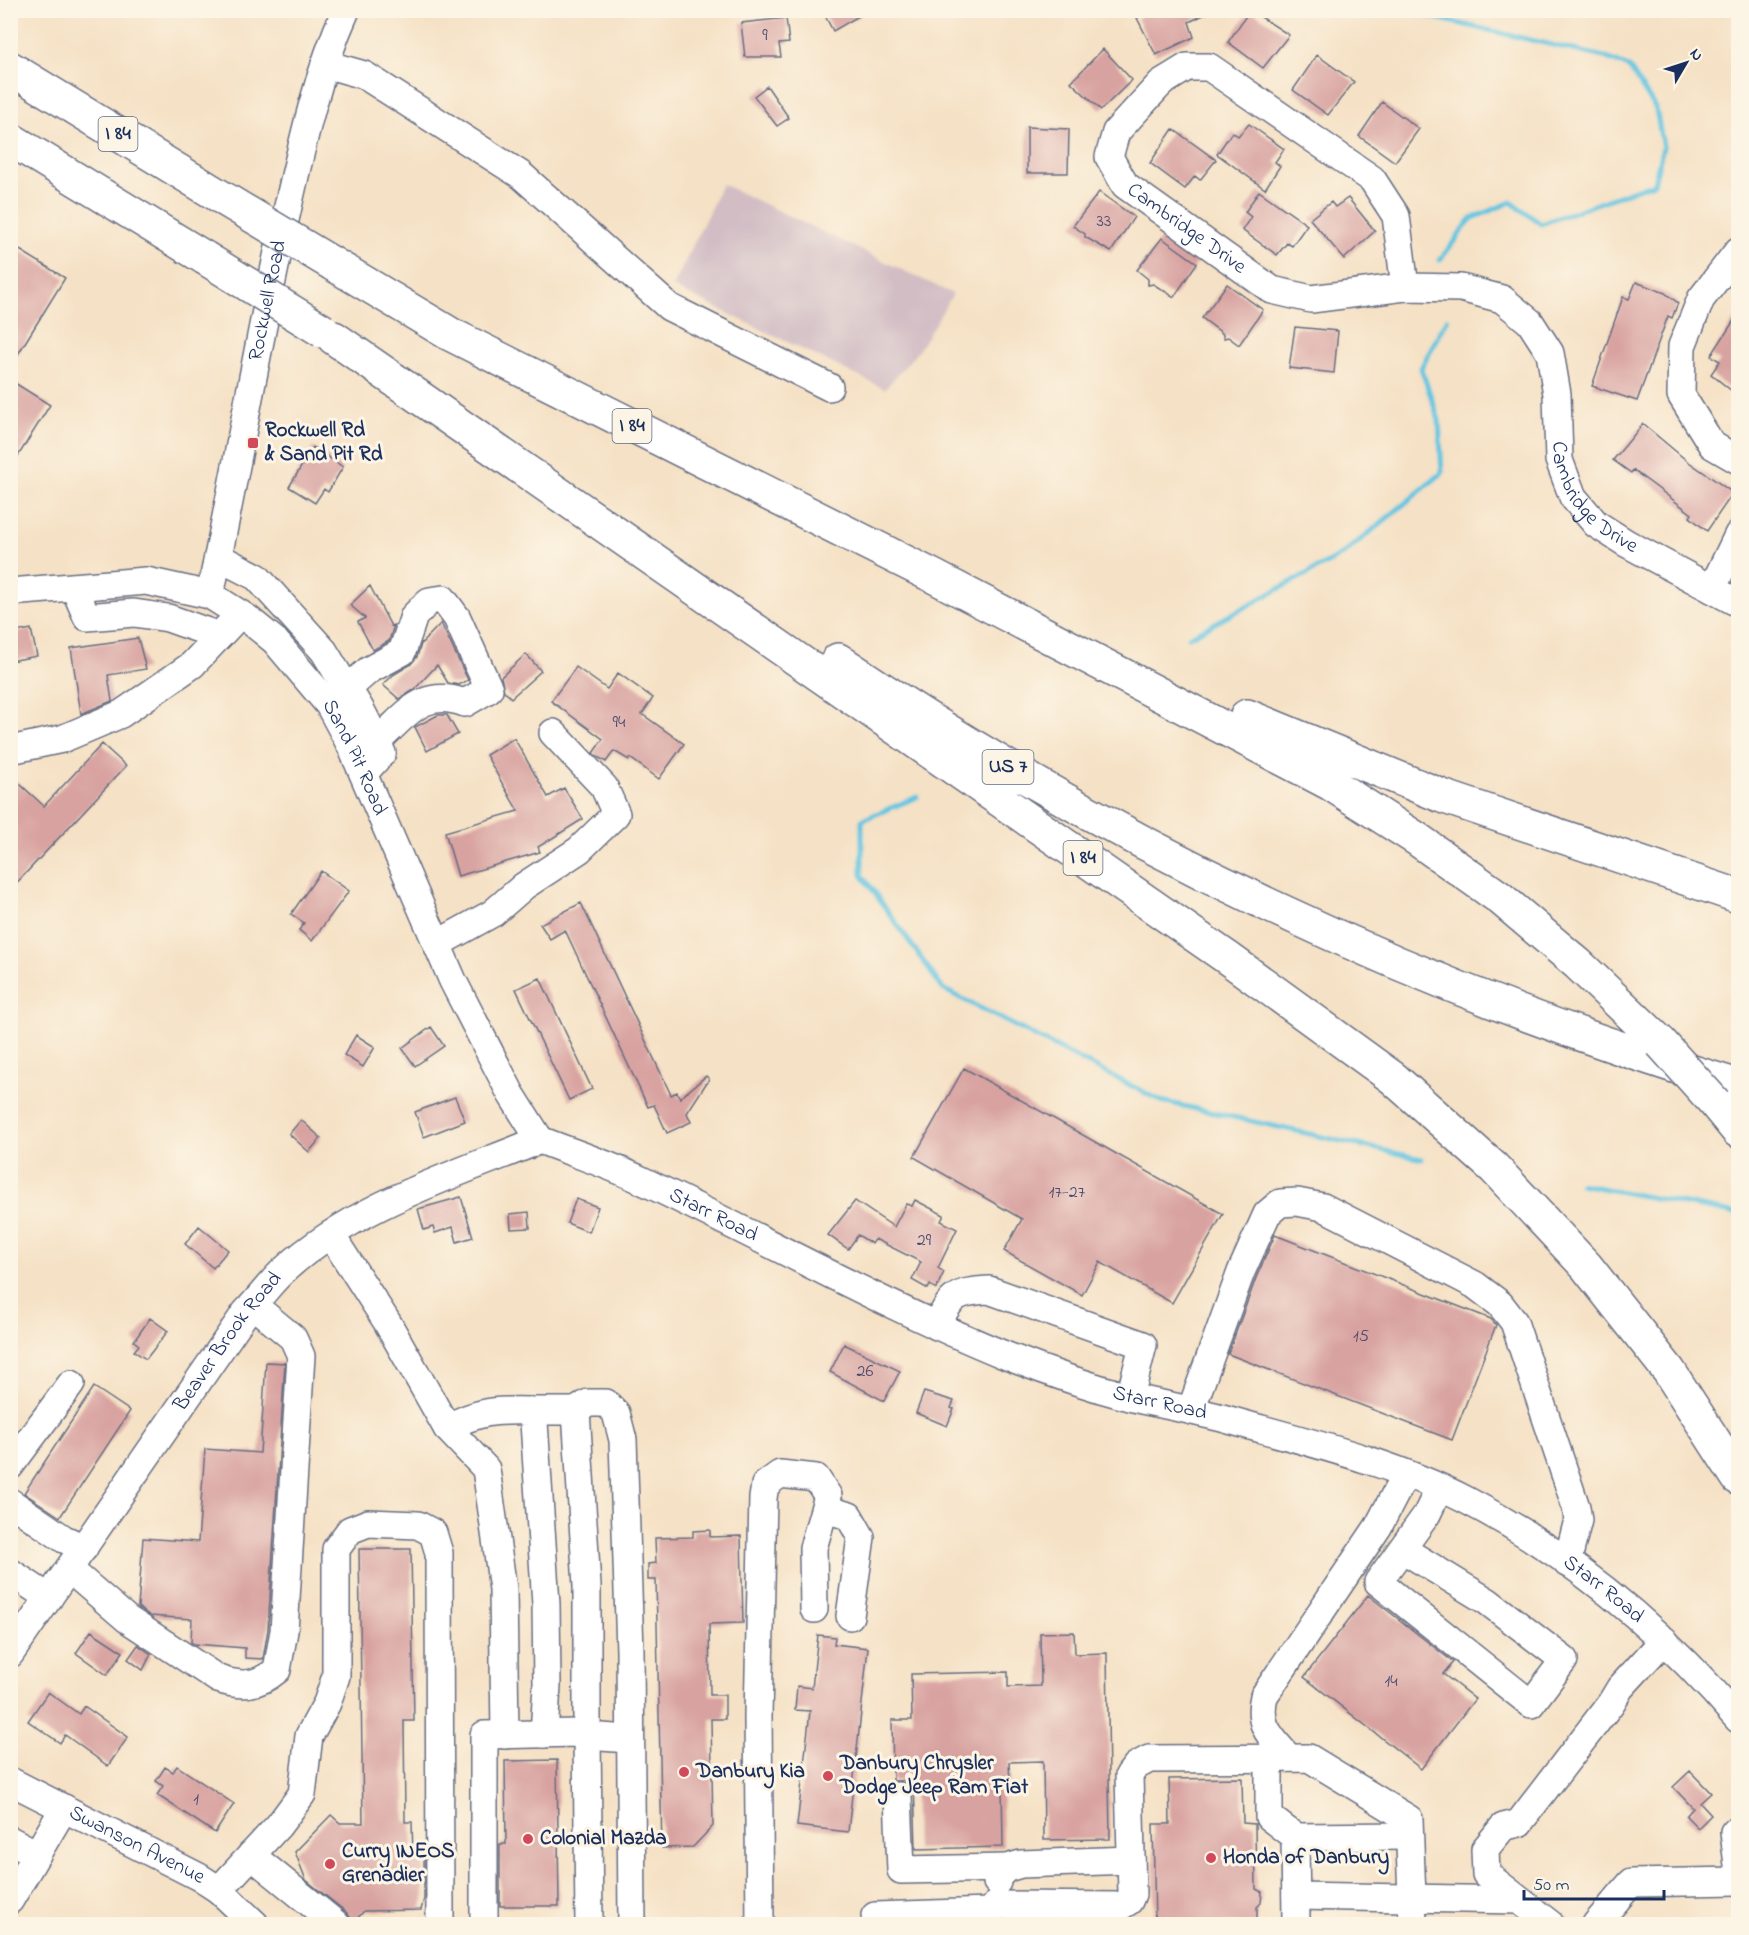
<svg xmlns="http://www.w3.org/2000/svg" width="1749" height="1935" font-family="'Indie Flower',sans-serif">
<rect width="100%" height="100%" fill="#fcf5e5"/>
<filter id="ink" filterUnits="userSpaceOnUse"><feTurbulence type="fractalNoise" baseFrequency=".0167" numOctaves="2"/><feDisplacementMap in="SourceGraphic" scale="12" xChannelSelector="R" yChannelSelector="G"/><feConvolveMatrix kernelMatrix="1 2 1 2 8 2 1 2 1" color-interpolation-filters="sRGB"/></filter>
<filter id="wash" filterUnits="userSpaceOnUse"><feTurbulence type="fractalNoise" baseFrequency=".008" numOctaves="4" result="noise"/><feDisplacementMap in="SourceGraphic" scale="24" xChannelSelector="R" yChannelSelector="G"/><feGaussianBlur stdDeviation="1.35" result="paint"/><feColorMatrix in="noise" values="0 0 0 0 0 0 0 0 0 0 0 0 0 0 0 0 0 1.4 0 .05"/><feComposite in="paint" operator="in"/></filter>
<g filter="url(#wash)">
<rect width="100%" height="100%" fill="#f5e1c5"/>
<path fill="#d2bdc5" d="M722 184 953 294 918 351 885 389 673 287Z"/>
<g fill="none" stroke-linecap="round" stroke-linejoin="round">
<path stroke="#63c5e1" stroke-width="5" d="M1401 10 1604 57 1629 67 1656 109 1663 147 1654 183 1541 224 1511 202 1471 219 1440 260
M1189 637 1342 555 1442 473 1439 420 1421 368 1447 319
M917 797 862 820V875L943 989 1161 1101 1422 1159
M1580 1184 1738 1214"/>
</g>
<g id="blocks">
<path fill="#d8a2a0" d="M822 10H869L833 31Z
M1152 10H1214L1189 22 1194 37 1156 55 1137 18Z
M1250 10 1289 35 1263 68 1228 42Z
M786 18 789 43 779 44 781 57H745L741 23Z
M1103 49 1132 80 1101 110 1071 82Z
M1317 55 1354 82 1328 115 1293 90Z
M767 86 789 118 777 126 754 96Z
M1382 102 1419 129 1395 162 1359 136Z
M1249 124 1284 149 1275 162 1280 166 1265 189 1217 154 1232 132 1238 136Z
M1027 127 1069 129 1068 173H1027Z
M1173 129 1216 160 1200 180 1195 176 1185 189 1150 163Z
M1259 191 1307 225 1292 246 1287 243 1277 255 1242 230 1251 217 1245 212Z
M1099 192 1134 217 1111 252 1085 237V234L1073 226Z
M1348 198 1375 231 1344 259 1310 219 1331 202 1335 207Z
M1162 238 1197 263 1174 297 1153 284 1148 285V279L1137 270Z
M10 244 65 278 10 367Z
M1636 282 1665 293 1678 303 1672 318 1668 316 1637 401 1592 386 1623 297 1629 299Z
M1227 284 1263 310 1239 345 1228 337 1224 338 1222 333 1202 318Z
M1738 314V396L1711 374 1720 361 1711 356Z
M1295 327 1338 331 1334 373 1289 368Z
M10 380 50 405 10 469Z
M1643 424 1686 460 1733 493 1707 531 1690 517 1692 514 1633 470 1631 473 1613 460Z
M313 447 343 467 328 492 324 489 315 503 289 487Z
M370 586 391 626 394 625 389 641 373 650 358 622 365 618 350 605Z
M441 623 468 680 459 685 448 683 437 665 414 690 399 699 383 685 393 675 410 665 417 657 421 644Z
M31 629 37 656 10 661V633Z
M138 638 146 669 108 675 112 701 81 714 71 648Z
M526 654 541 671 511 698 504 691 501 677Z
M576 667 607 689 618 673 653 698 642 714 684 744 659 779 630 758 629 760 614 751 606 762 596 756 593 753 603 739 551 701Z
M438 715H447L458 734 427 751 415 727Z
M514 738 548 797 564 788 583 819 538 847 540 852 458 876 445 832 518 811 486 755Z
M102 744 126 766 10 890V775L44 806Z
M321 871 349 891 312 941 299 930 304 923 291 914Z
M581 903 671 1095 677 1092 680 1098 706 1076 709 1079 687 1113 691 1122 667 1133 654 1105 648 1107 565 930 550 939 540 924Z
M540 978 592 1089 569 1100 516 989Z
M431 1027 444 1046 415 1066 402 1048Z
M356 1035 375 1047 363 1067 344 1055Z
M964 1068 1223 1214 1172 1303 1100 1262 1082 1295 1004 1251 1022 1219 914 1157Z
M455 1097 465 1121 424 1137 415 1112Z
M301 1120 321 1138 309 1152 289 1134Z
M461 1197 473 1237 457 1242 453 1227 435 1233 433 1227 424 1230 418 1209Z
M576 1199 598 1207 589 1232 567 1223Z
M915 1200 944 1215 941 1221 957 1229 938 1268 944 1272 936 1289 930 1285 928 1289 912 1280 921 1262 875 1239 872 1244 858 1235 848 1249 828 1235 855 1201 894 1227 906 1204 912 1206Z
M529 1212 530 1228 511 1229 510 1214Z
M199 1226 228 1250 213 1268 185 1244Z
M1275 1235 1491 1319 1496 1325 1452 1440 1228 1354 1256 1278Z
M150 1318 168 1331 146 1359 134 1351 139 1345 134 1341Z
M844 1344 900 1371 884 1401 830 1372Z
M266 1362 285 1363 268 1629 263 1659 245 1658V1648L194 1644 191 1642 192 1619 150 1616 138 1607 143 1538 198 1542 205 1449 260 1453Z
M94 1387 130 1411 60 1517 24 1493Z
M924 1392 954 1401 951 1408 954 1409 947 1426 916 1413Z
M710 1530V1537L741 1536 743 1623 709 1624 710 1695H725V1719H711L713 1826 693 1847 662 1848 656 1580H648V1564L656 1563 655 1538 693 1537V1531Z
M359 1549H411L414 1721H404L405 1822H412L413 1857H424V1899L421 1910 364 1911 354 1922 346 1912 306 1880 295 1852 331 1815 340 1823H363Z
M1368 1595 1453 1662 1443 1674 1475 1699 1421 1769 1304 1677Z
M91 1631 123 1652 107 1675 76 1653Z
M1074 1632 1075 1654 1107 1653 1110 1839 1044 1840 1043 1761 1009 1762 1010 1784H1002L1003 1847 916 1849 914 1780 893 1781 892 1720H912L911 1674 1008 1672V1687L1041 1686 1040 1633Z
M818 1635 835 1637 834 1644 868 1648 848 1832 797 1826 810 1711 795 1710 797 1686 812 1688Z
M138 1645 151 1654 143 1670 128 1659Z
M48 1692 79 1714 84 1706 128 1737 108 1766 65 1735 60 1743 28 1721Z
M557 1760 559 1906H500V1844H506L505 1761Z
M177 1766 234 1804 215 1833 157 1795 163 1786 156 1781 165 1767 173 1772Z
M1690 1771 1711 1793 1700 1803 1711 1815 1698 1828 1686 1816 1693 1808 1673 1787Z
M1242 1778 1243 1823 1255 1824 1256 1889 1262 1892 1261 1903 1257 1907V1924H1155L1153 1824H1170L1169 1779Z"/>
</g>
</g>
<g filter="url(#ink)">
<use href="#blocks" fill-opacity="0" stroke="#676d82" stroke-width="1.5"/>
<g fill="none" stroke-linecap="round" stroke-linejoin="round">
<defs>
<g id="minor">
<path d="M325 64 364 75 521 175 669 307 829 387"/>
<path d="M1738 251 1701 299 1682 346 1681 395 1712 445 1738 460"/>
<path id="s1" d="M1405 287 1396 216 1372 179 1209 67H1187L1161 83 1116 132 1109 157 1125 185 1272 290 1311 299 1405 287 1461 288 1502 299 1530 322 1550 353 1557 394 1559 460 1573 497 1596 524 1626 543 1738 603"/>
<path d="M218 557 257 577 324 651 347 689"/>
<path d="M74 587 87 617 134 613 168 618 219 636"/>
<path d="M1712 589 1738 535"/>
<path id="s2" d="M10 592 146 581 210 595 248 619 275 641 329 705 351 746 453 981 511 1094 540 1140"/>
<path id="s3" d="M210 595C237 470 257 345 285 220 301 149 316 77 346 10"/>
<path d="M10 750 62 739 121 714 192 665 240 614"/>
<path d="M364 773 382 753C371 731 362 708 347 689L369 670 402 652 414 616 429 601 443 599 457 618 489 689 465 703C420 687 406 717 376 742"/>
<path d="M437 944 493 913 524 886 579 850 616 814 604 787 553 733"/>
<path id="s4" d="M540 1140C573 1153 608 1164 641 1180 763 1238 882 1305 1007 1356 1047 1372 1088 1386 1129 1397 1160 1404 1191 1410 1222 1418 1303 1441 1390 1461 1466 1500 1571 1554 1662 1630 1738 1719"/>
<path d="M331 1235 387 1322 447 1428 486 1469 503 1589 505 1735"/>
<path d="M937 1326C951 1295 956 1292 989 1290L1143 1345 1130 1397"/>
<path d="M1191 1410 1241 1272 1267 1214 1280 1203 1297 1202 1323 1207 1475 1285 1500 1304 1514 1322 1576 1507 1578 1520 1567 1563"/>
<path d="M530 1411H576L587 1586V1736L629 1739"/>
<path d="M576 1411 588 1403H606L616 1413 623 1440 630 1651 632 1923"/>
<path d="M447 1428C478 1411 495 1410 530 1411L534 1422 546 1604 547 1686 544 1734"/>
<path d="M10 1466 71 1384"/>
<path d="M10 1502 64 1539 84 1548"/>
<path d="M825 1509 849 1516 861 1537 850 1616"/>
<path d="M1402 1549 1487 1601 1564 1660 1531 1704 1378 1582 1427 1514 1439 1489"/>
<path d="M69 1569 127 1619 218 1679C241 1687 258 1686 277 1670L284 1631 301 1356 293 1338 253 1305"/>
<path d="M10 1572 49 1598"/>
<path id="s5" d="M10 1654 246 1312C259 1299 270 1283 283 1271 355 1205 452 1176 540 1140"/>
<path d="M1269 1758V1817L1295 1837 1296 1921"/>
<path d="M1289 1758C1270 1736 1257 1726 1264 1696L1378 1527 1405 1475"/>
<path id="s6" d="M10 1781 199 1877 219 1890 255 1924"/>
<path d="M898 1796 901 1870 1007 1868"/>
<path d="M1734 1832 1738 1865"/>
<path d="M1295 1837 1409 1836"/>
<path d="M10 1840 37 1854"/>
<path d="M251 1855 336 1924"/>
<path d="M997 1882V1877L1007 1868 1021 1864 1131 1860"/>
<path d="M219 1890 279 1825 302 1794 309 1736 327 1703 336 1676V1549L350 1530 368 1523 418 1525 433 1533 439 1553 440 1924"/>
<path d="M1296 1896 1518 1900"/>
<path d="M10 1900 64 1808"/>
<path d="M875 1916 988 1912"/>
<path d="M484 1924V1735L577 1733 587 1736 589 1924"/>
<path d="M760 1924 758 1716 763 1498 765 1485 780 1474 816 1478 828 1496 813 1548 814 1609"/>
<path d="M984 1924 988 1912 996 1905 1121 1906 1129 1901 1132 1894 1129 1775 1136 1766 1149 1759 1309 1758 1409 1819 1413 1924"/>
<path d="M1550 1924 1486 1874 1485 1849 1503 1827 1519 1823 1611 1703 1620 1688 1664 1640"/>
<path d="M1596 1924 1631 1883 1738 1881"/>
</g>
<path id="highway" d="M10 68 226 200
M10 139 205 258
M333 264 450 334 935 577 1331 784 1417 839 1500 898 1578 964 1661 1043
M334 338 1229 959 1393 1078 1494 1168 1586 1266 1669 1371 1738 1478
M838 660C1112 845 1422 991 1738 1086
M1247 716 1442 796 1738 896
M1715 1103 1738 1131"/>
</defs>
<use href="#minor" stroke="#676d82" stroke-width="30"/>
<use href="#highway" stroke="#676d82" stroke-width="36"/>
<use href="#minor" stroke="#fff" stroke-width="27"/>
<use href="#highway" stroke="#fff" stroke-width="33"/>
<defs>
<path id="highway-bridge" d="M226 200 333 264
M205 258 323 331
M1661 1043 1715 1103"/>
</defs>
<use href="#highway-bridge" stroke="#676d82" stroke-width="36" stroke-linecap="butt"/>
<use href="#highway-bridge" stroke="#fff" stroke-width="33"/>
</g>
</g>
<g fill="#d1495b" stroke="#fcf5e5" stroke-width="2">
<rect x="247" y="437" width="12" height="12" rx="3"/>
<circle cx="684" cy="1772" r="6"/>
<circle cx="828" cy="1776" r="6"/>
<circle cx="528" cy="1839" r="6"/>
<circle cx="1211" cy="1858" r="6"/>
<circle cx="330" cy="1864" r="6"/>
</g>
<g text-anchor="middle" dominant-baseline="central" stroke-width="6" stroke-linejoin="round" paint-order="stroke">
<g font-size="18" fill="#4a4c6e">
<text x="765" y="36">9</text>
<text x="1104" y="222">33</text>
<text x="619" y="723">94</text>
<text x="1067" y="1193">17-27</text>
<text x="924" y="1241">29</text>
<text x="1361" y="1337">15</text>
<text x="865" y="1372">26</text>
<text x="1391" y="1682">14</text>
<text x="196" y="1800">1</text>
</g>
<g fill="#fcf5e5" stroke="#5e6a86" stroke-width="1.5">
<rect x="98.5" y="117" width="39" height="34" rx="4.5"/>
<rect x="612.5" y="409" width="39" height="34" rx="4.5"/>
<rect x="982.5" y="750" width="51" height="34" rx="4.5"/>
<rect x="1063.5" y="841" width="39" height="34" rx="4.5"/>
</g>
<g font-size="20" font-weight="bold" fill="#1b2f5e">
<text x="118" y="134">I 84</text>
<text x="632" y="426">I 84</text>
<text x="1008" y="767">US 7</text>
<text x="1083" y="858">I 84</text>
</g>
<g font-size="21" fill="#1b2f5e" stroke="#fcf5e5">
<text stroke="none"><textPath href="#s1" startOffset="566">Cambridge Drive</textPath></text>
<text stroke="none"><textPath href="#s3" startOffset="300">Rockwell Road</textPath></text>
<text stroke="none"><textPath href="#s1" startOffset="1137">Cambridge Drive</textPath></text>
<text stroke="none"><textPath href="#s2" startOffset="424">Sand Pit Road</textPath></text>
<text stroke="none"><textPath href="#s4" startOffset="189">Starr Road</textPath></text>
<text stroke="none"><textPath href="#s5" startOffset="381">Beaver Brook Road</textPath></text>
<text stroke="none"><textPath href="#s4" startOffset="675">Starr Road</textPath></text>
<text stroke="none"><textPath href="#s4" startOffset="1161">Starr Road</textPath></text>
<text stroke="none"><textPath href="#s6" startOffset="142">Swanson Avenue</textPath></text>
</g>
<g font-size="21" font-weight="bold" fill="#1b2f5e" stroke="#fcf5e5" text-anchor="start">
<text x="265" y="431">Rockwell Rd<tspan x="265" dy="24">&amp; Sand Pit Rd</tspan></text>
<text x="840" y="1764">Danbury Chrysler<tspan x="840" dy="24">Dodge Jeep Ram Fiat</tspan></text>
<text x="696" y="1772">Danbury Kia</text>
<text x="540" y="1839">Colonial Mazda</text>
<text x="342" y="1852">Curry INEOS<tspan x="342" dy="24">Grenadier</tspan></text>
<text x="1223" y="1858">Honda of Danbury</text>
</g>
</g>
<rect width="1749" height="1935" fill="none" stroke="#fcf5e5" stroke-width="36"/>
<g transform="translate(1686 63) rotate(51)" stroke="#fcf5e5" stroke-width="4.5" paint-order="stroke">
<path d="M0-4.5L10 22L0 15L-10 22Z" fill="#1b2f5e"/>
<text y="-9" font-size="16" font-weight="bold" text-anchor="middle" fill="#1b2f5e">N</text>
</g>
<path d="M1524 1890v9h140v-9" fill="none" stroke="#1b2f5e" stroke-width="3"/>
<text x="1533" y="1890" font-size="18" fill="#1b2f5e" stroke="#fcf5e5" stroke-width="4.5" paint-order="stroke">50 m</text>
</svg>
